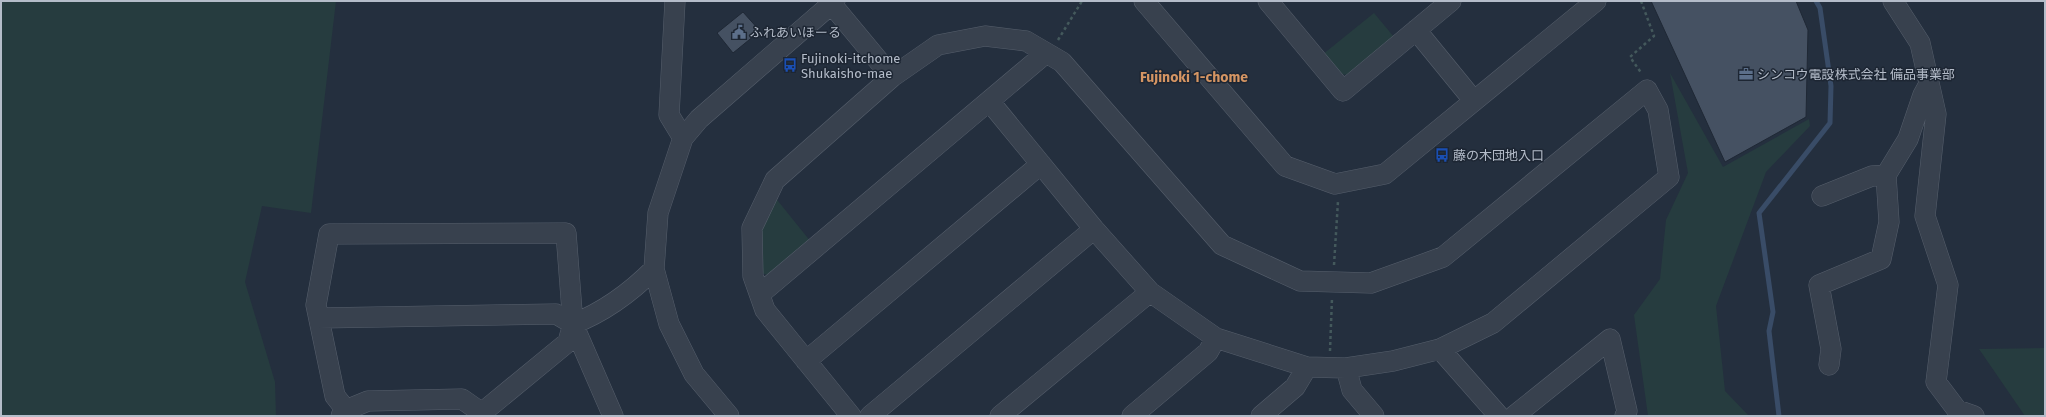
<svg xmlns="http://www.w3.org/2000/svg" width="2046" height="417" font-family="'Fira Sans','Noto Sans JP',sans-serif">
<rect width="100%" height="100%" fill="#242f3e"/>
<path fill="#263c3f" d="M1 1H336L311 213 262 206 245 282 275 382 276 416H1Z
M1374 13 1394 37 1350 75 1338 74 1322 55Z
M1670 73 1723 167 1809 119 1810 126 1766 172 1716 306 1725 391 1749 416H1648L1634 315 1660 279 1666 220 1688 173Z
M774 196 811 242 770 276 759 272 760 229Z
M2045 348V416H2025L1979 349Z"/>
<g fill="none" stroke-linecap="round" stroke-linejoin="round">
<path stroke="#394c67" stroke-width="5" d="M1779 416 1769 331 1773 312 1759 213 1830 123 1831 86 1820 8 1816 1"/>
</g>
<path fill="#455162" stroke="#1f2835" d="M1651 1H1796L1808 30 1806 117 1725 162Z
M743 12 760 31 733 53 717 33Z"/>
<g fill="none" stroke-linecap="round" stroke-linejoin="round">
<defs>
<path id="minor" d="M675 1 669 115 683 138
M829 1 892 77
M1144 1 1285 166 1335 184 1385 174 1596 1
M1268 1 1343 91 1451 1
M1893 1 1920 43 1936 114 1925 216 1948 285 1936 382 1957 410 1974 416
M1416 30 1474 101
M1822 196 1872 176 1886 175
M760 294 1046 53
M319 318 556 314 573 324
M1440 349 1499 416
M806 361 1041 164
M1829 365 1831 349 1819 285 1881 259 1889 222 1886 175 1908 139 1923 95 1929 84
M1346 368 1352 390 1374 416
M346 410 335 396 316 305 329 234 566 233 573 324 613 416
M341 416 346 410 368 401 462 399 482 413
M478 416 568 342 573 324C604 312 631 292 654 269
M729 416 694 374 669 324 654 269 658 213 683 138 699 119 835 1
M851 416 765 310 753 276 752 228 775 180 892 77 938 45 985 36 1026 41 1062 62 1222 245 1300 281 1371 283 1443 257 1647 90 1658 110 1669 177 1493 323 1440 349 1393 361 1346 368 1307 367 1216 338 1150 292 1094 229 990 102
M870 416 1094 229
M1000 416 1150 292
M1132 416 1208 352 1216 338
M1261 416 1295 387 1307 367
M1514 416 1610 339 1627 411 1625 416"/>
</defs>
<use href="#minor" stroke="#565f6c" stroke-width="21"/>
<path stroke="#44595c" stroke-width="2.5" stroke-dasharray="3 3" stroke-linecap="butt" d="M1641 1 1654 36 1630 57 1642 74
M1058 40 1082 1
M1334 265 1338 201
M1330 351 1332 298"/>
<use href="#minor" stroke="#38414e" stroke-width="20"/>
</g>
<defs>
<symbol id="civic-bare" viewBox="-9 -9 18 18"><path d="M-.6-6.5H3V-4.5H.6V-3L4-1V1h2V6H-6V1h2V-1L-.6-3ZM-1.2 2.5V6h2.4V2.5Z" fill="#5c6f8a" stroke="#1d2633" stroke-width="2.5" paint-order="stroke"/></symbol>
<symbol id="bus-bare" viewBox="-9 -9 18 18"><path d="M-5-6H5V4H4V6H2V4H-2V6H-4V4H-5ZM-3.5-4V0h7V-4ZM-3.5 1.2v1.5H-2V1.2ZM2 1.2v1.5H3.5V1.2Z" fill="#1a4fb4" stroke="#1d2633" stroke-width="2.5" paint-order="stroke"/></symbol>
<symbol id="office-bare" viewBox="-9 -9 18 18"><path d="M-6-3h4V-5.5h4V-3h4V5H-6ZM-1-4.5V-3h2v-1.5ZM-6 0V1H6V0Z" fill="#5c6f8a" stroke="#1d2633" stroke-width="2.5" paint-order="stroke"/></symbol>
</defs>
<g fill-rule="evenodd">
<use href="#civic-bare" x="729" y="22" width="20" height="20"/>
<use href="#bus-bare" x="780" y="55" width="20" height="20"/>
<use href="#office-bare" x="1736" y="64" width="20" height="20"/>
<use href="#bus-bare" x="1432" y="145" width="20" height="20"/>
</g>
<g text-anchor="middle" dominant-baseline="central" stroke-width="3" stroke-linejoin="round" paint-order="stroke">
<g font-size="13" fill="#b4bcc9" stroke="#1d2633" text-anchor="start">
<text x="750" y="32">ふれあいほーる</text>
<text x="801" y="58">Fujinoki-itchome<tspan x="801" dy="15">Shukaisho-mae</tspan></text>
<text x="1757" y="74">シンコウ電設株式会社 備品事業部</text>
<text x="1453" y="155">藤の木団地入口</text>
</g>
<g font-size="14" font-weight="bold" fill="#d59563" stroke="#1d2633">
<text x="1194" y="77">Fujinoki 1-chome</text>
</g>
</g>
<rect width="2046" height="417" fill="none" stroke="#b4bcc9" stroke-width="4"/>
</svg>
